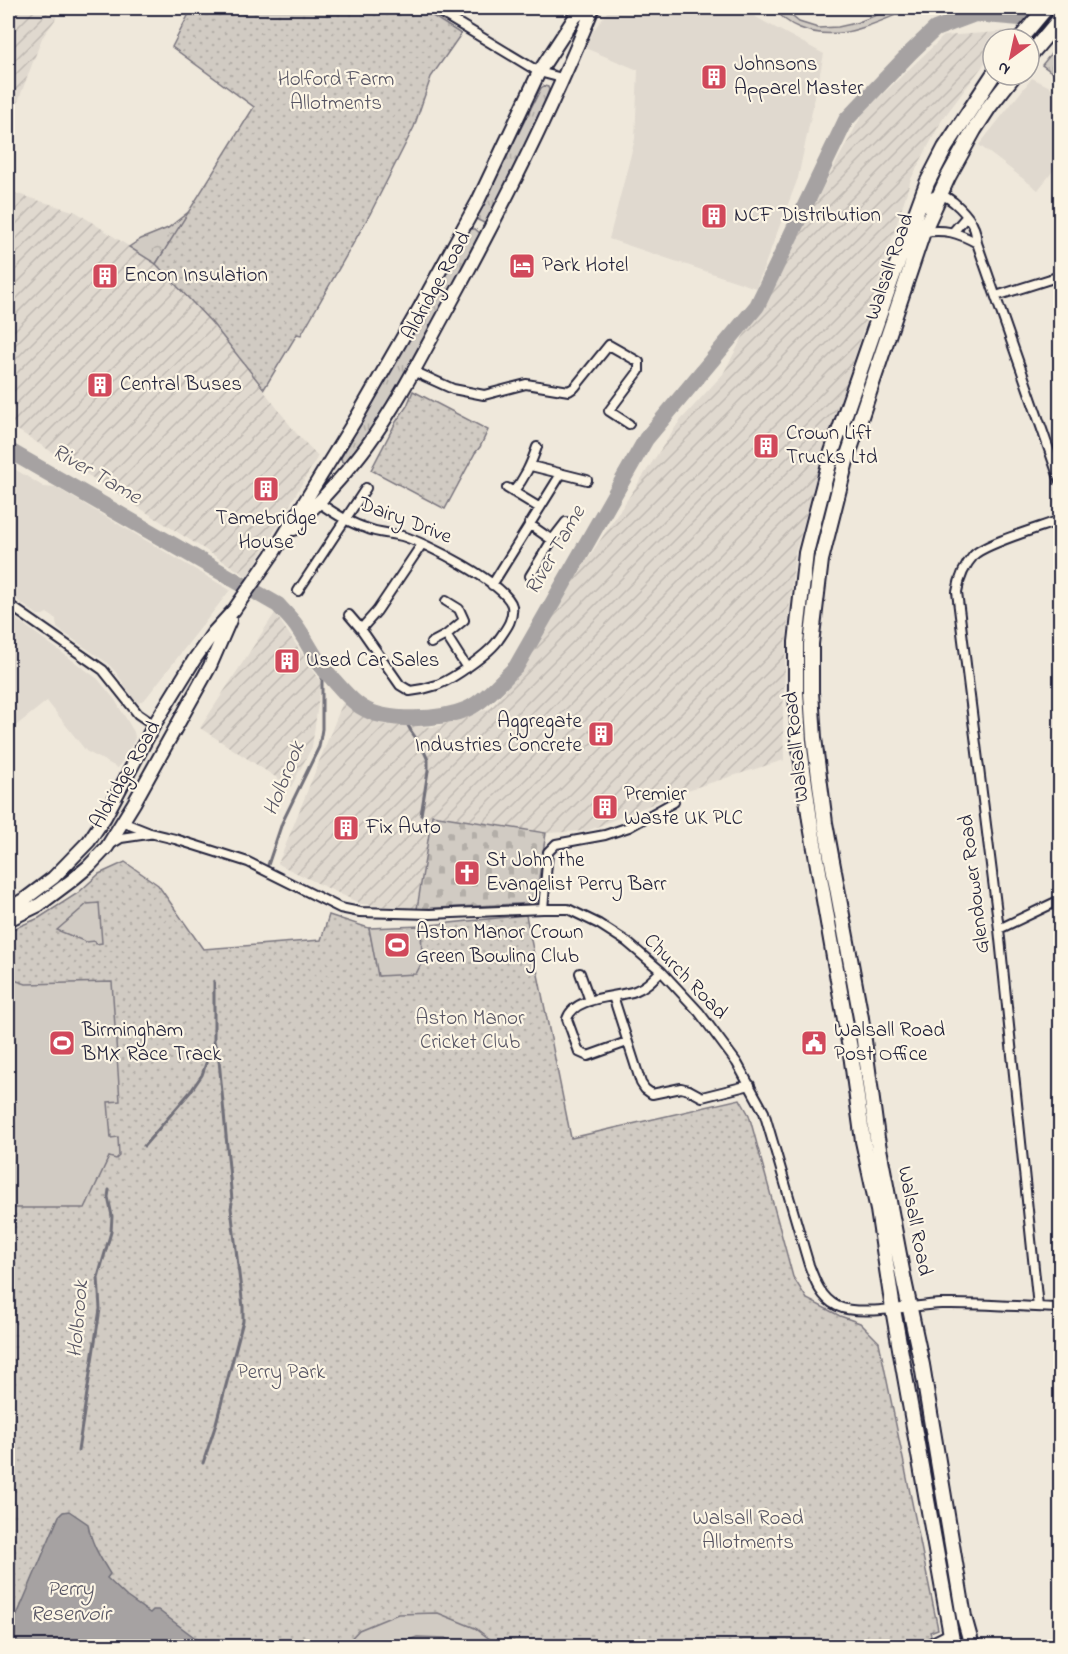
<svg xmlns="http://www.w3.org/2000/svg" width="1068" height="1654" font-family="'Indie Flower',sans-serif">
<defs>
<pattern id="industrial-furrows" width="10" height="10" patternUnits="userSpaceOnUse" patternTransform="scale(1.5)"><rect width="10" height="10" fill="#e0d9cf"/><path d="M-1 1l2-2M0 10L10 0M9 11l2-2" fill="none" stroke="#c0bab3"/></pattern>
<pattern id="grass-tufts" width="24" height="20" patternUnits="userSpaceOnUse" patternTransform="scale(1.5)"><rect width="24" height="20" fill="#d1cbc3"/><path d="M3 7l-1-3M5 7V3M7 7l1-3M15 17l-1-3M17 17v-4M19 17l1-3" fill="none" stroke="#b3aea8"/></pattern>
<pattern id="forest-crowns" width="20" height="18" patternUnits="userSpaceOnUse" patternTransform="scale(1.5)"><rect width="20" height="18" fill="#d1cbc3"/><path d="M2 6a3 3 0 1 1 6 0M12 15a3 3 0 1 1 6 0" fill="none" stroke="#b3aea8"/></pattern>
<pattern id="cemetery-stones" width="16" height="16" patternUnits="userSpaceOnUse" patternTransform="scale(1.5)"><rect width="16" height="16" fill="#d1cbc3"/><path d="M2 7V4a2 2 0 0 1 4 0v3zM10 15v-3a2 2 0 0 1 4 0v3z" fill="#b3aea8"/></pattern>
<pattern id="park-dots" width="8" height="8" patternUnits="userSpaceOnUse" patternTransform="scale(1.5)"><rect width="8" height="8" fill="#d1cbc3"/><path d="M2 2h.1M6 6h.1" fill="none" stroke="#b3aea8" stroke-width="1.8" stroke-linecap="round"/></pattern>
</defs>
<rect width="100%" height="100%" fill="#efe8db"/>
<filter id="ink" filterUnits="userSpaceOnUse"><feTurbulence type="fractalNoise" baseFrequency=".0167" numOctaves="2"/><feDisplacementMap in="SourceGraphic" scale="12" xChannelSelector="R" yChannelSelector="G"/><feConvolveMatrix kernelMatrix="1 2 1 2 8 2 1 2 1" color-interpolation-filters="sRGB"/></filter>
<g filter="url(#ink)">
<path fill="#e0d9cf" d="M610 8H739L824 54 798 178 756 288 609 239 635 139 638 70 585 48 593 31Z
M1032 78 1060 92V162L1038 190 979 145Z
M8 465 44 487 57 488 230 590 146 698 139 703 133 698 115 671 106 662 57 628 56 619 47 613 43 615H38L8 594Z
M8 613 98 679 115 700 134 732 135 737 134 741 118 768 86 751 47 701 8 732Z"/>
<path fill="url(#industrial-furrows)" d="M8 8H59L55 20 42 38 8 128Z
M1011 31 1004 39H993V52L942 120 911 179 839 407 795 553 786 643 783 717 784 760 681 792 587 831 546 833 432 815 417 909 361 904 278 864 343 702 385 725 436 727 491 708 521 670 571 584 679 422 723 374 863 113 944 36Z
M8 191 76 212 156 264 212 323 296 433 318 456 248 577 8 424Z
M275 613 321 682 312 747 291 787 200 728Z"/>
<path fill="url(#grass-tufts)" stroke="#7a767f" stroke-width="1.5" d="M1055 49 1060 51V77L1050 71 1042 65Z
M544 86 548 87 549 90 544 104 490 224H486L476 219 477 216 541 88Z
M470 229H475L481 234 387 410 346 462H342L341 458Z
M902 278 829 503 825 502 844 434 892 295Z
M811 559 816 560 807 624 849 982 844 983 805 758 802 724V623Z
M919 1397 942 1537 940 1555 913 1398Z"/>
<path fill="url(#forest-crowns)" stroke="#7a767f" stroke-width="1.5" d="M191 210 156 264 129 247 141 239 168 228Z"/>
<path fill="url(#cemetery-stones)" stroke="#7a767f" stroke-width="1.5" d="M432 815 546 833 535 903 417 909Z"/>
<path fill="url(#park-dots)" stroke="#7a767f" stroke-width="1.5" d="M192 8H420L461 34 431 77 414 127 370 214 301 335 297 334 264 389 212 323 156 264 254 107 172 47Z
M413 391 488 430 480 447 475 453 445 509 371 470 396 422 407 406Z
M125 862 158 885 203 949 321 940 329 915 369 928 379 976 422 962 421 926 526 915 571 1138 740 1099 749 1115 793 1277 807 1299 840 1316 860 1323 879 1342 938 1629 930 1632 932 1638 907 1646H8V931L39 918 78 893 99 874Z"/>
<path fill="#d1cbc3" stroke="#7a767f" stroke-width="1.5" d="M775 8H782L799 22 818 28 838 27 856 23 894 8H913C876 22 840 44 800 28 790 24 780 17 775 8Z
M99 903 102 943 96 944 95 941 86 942 57 930 87 904Z
M421 926 422 962 416 974 378 976 369 928Z
M8 978 26 984 112 982 120 1101 108 1102 111 1138 118 1137 119 1156 116 1159 109 1157 85 1208H8Z
M438 1613 475 1628 499 1646H463L445 1638 417 1637 393 1646H344L359 1630 398 1614Z"/>
<path fill="#a6a2a2" stroke="#716f79" stroke-width="1.5" d="M69 1511 88 1524C91 1543 100 1557 110 1574L107 1578 127 1597 150 1613 153 1610H158L206 1646H8V1632L17 1615 59 1516 63 1512Z"/>
<g fill="none" stroke-linecap="round" stroke-linejoin="round">
<path stroke="#716f79" stroke-width="3" d="M404 718 411 731 422 747 428 760V771L421 815
M268 865 282 823 319 747 322 729V666
M214 1041 219 1060 232 1200
M144 1146 191 1091 202 1075 214 1040V981
M78 1451 100 1309 98 1277 111 1232 112 1216 108 1197 109 1190
M203 1463 215 1427 243 1321V1307L231 1208 232 1203"/>
<path stroke="#a6a2a2" stroke-width="16" d="M8 450 278 605C285 613 294 621 299 630 308 643 314 657 324 669 334 680 350 701 363 708 387 723 441 720 467 709 484 702 502 680 516 667L646 439 757 306 846 120 910 53 935 29 975 14 1020 18"/>
<defs>
<path id="street" d="M433 8 539 72 562 78
M925 206 929 198C932 197 935 195 938 195 951 195 970 217 974 228 976 232 976 238 977 243L1060 481
M923 232C945 229 957 232 977 243
M953 232 967 216
M996 296 1060 276
M413 371 453 389 484 395 526 384 569 391 575 387 609 345 639 362V371L609 411 629 424
M531 466 587 480
M507 488 540 508
M513 492C525 478 531 464 537 447
M318 502C332 512 349 523 366 528 377 533 390 533 402 536 424 542 507 584 512 606 514 619 506 629 499 639 490 653 453 679 437 685 428 688 419 690 410 691L400 685 361 629 349 615
M529 524 552 540
M530 576 552 540 566 522
M492 585 561 474
M298 591 366 488
M446 601 459 609 464 620 446 635 467 668
M8 604 103 670 138 714 154 725
M361 629 377 611 422 544
M431 643 446 635
M122 822 150 833 175 839 248 862 340 908 360 912 430 914 543 909H568L599 924 627 942 661 971 699 1012 737 1063 764 1112 809 1265C815 1281 821 1298 837 1306 859 1317 915 1305 941 1304 981 1303 1021 1307 1060 1308
M111 844 121 838 148 834
M543 909 548 852 556 844 605 835 629 827 674 802
M999 929 1060 900
M580 973 590 1001
M613 996 641 1083 645 1089 652 1094 681 1088 689 1090 702 1097 750 1085
M627 1042 588 1056 579 1052 567 1019C574 996 616 998 635 991 646 987 653 979 661 971
M1038 1307 999 929 957 592C959 579 965 565 974 555 986 543 1042 527 1060 520
M924 1646 950 1633"/>
<path id="primary" d="M294 529C318 502 344 477 366 447 399 402 424 351 451 302 503 207 552 109 593 8
M8 909 25 899 53 878 89 841 105 817 154 725 194 660 213 633 234 610 272 555 357 417 419 309 478 201 539 72 575 17 585 8
M8 920 39 905 71 881 89 866 107 847 134 803 210 666 230 620"/>
<path id="highway" d="M1020 39 1046 8
M1029 56 1060 19
M953 1646 893 1309 878 1210 863 1141 851 1054 810 820 799 741 796 692V642L806 553 832 452 891 281 927 183 945 148 993 75
M972 1646 964 1617 922 1365 904 1281 877 1138 861 1018 825 823 814 738 811 692V644L821 560 846 461 923 232 948 177 974 130 989 107 1014 75"/>
</defs>
<use href="#street" stroke="#22223b" stroke-width="12"/>
<use href="#primary" stroke="#22223b" stroke-width="16"/>
<use href="#highway" stroke="#22223b" stroke-width="18"/>
<use href="#street" stroke="#fcf5e5" stroke-width="8"/>
<use href="#primary" stroke="#fcf5e5" stroke-width="12"/>
<use href="#highway" stroke="#fcf5e5" stroke-width="14"/>
</g>
</g>
<defs>
<symbol id="building-square" viewBox="-11 -11 22 22"><rect x="-9" y="-9" width="18" height="18" rx="4" fill="#d1495b" stroke="#fcf5e5"/><path d="M-4-6H4V6H1V3H-1V6H-4ZM-2.5-4.3h1.7v1.8h-1.7ZM.8-4.3h1.7v1.8H.8ZM-2.5-1h1.7V.8h-1.7ZM.8-1h1.7V.8H.8Z" fill="#fff"/></symbol>
<symbol id="hotel-square" viewBox="-11 -11 22 22"><rect x="-9" y="-9" width="18" height="18" rx="4" fill="#d1495b" stroke="#fcf5e5"/><path d="M-6-4.5h1.5V1H6V5H4.5V3h-9V5H-6ZM-4 0a1.8 1.8 0 1 1 3.6 0ZM.5 0V-2.5h3Q6-2.5 6 0Z" fill="#fff"/></symbol>
<symbol id="church-square" viewBox="-11 -11 22 22"><rect x="-9" y="-9" width="18" height="18" rx="4" fill="#d1495b" stroke="#fcf5e5"/><path d="M-1.2-6h2.4v3.5h3.3v2.4h-3.3V6h-2.4V-.1h-3.3v-2.4h3.3Z" fill="#fff"/></symbol>
<symbol id="stadium-square" viewBox="-11 -11 22 22"><rect x="-9" y="-9" width="18" height="18" rx="4" fill="#d1495b" stroke="#fcf5e5"/><path d="M0-5a6.5 5 0 1 0 0 10a6.5 5 0 1 0 0-10ZM-3.5-1.8h7v3.6h-7Z" fill="#fff"/></symbol>
<symbol id="civic-square" viewBox="-11 -11 22 22"><rect x="-9" y="-9" width="18" height="18" rx="4" fill="#d1495b" stroke="#fcf5e5"/><path d="M-.6-6.5H3V-4.5H.6V-3L4-1V1h2V6H-6V1h2V-1L-.6-3ZM-1.2 2.5V6h2.4V2.5Z" fill="#fff"/></symbol>
</defs>
<g fill-rule="evenodd">
<use href="#building-square" x="699" y="62" width="30" height="30"/>
<use href="#building-square" x="699" y="201" width="30" height="30"/>
<use href="#hotel-square" x="507" y="251" width="30" height="30"/>
<use href="#building-square" x="90" y="261" width="30" height="30"/>
<use href="#building-square" x="85" y="370" width="30" height="30"/>
<use href="#building-square" x="751" y="431" width="30" height="30"/>
<use href="#building-square" x="251" y="474" width="30" height="30"/>
<use href="#building-square" x="272" y="646" width="30" height="30"/>
<use href="#building-square" x="586" y="719" width="30" height="30"/>
<use href="#building-square" x="590" y="792" width="30" height="30"/>
<use href="#building-square" x="331" y="813" width="30" height="30"/>
<use href="#church-square" x="452" y="858" width="30" height="30"/>
<use href="#stadium-square" x="382" y="930" width="30" height="30"/>
<use href="#stadium-square" x="47" y="1028" width="30" height="30"/>
<use href="#civic-square" x="799" y="1028" width="30" height="30"/>
</g>
<g text-anchor="middle" dominant-baseline="central" stroke-width="4.5" stroke-linejoin="round" paint-order="stroke">
<g font-size="21" fill="#22223b" stroke="#fcf5e5" text-anchor="start">
<text x="734" y="65">Johnsons<tspan x="734" dy="24">Apparel Master</tspan></text>
<text x="734" y="216">NCF Distribution</text>
<text x="542" y="266">Park Hotel</text>
<text x="124" y="276">Encon Insulation</text>
<text x="120" y="385">Central Buses</text>
<text x="786" y="434">Crown Lift<tspan x="786" dy="24">Trucks Ltd</tspan></text>
<text x="266" y="519" text-anchor="middle">Tamebridge<tspan x="266" dy="24">House</tspan></text>
<text x="306" y="661">Used Car Sales</text>
<text x="582" y="722" text-anchor="end">Aggregate<tspan x="582" dy="24">Industries Concrete</tspan></text>
<text x="624" y="795">Premier<tspan x="624" dy="24">Waste UK PLC</tspan></text>
<text x="366" y="828">Fix Auto</text>
<text x="486" y="861">St John the<tspan x="486" dy="24">Evangelist Perry Barr</tspan></text>
<text x="416" y="933">Aston Manor Crown<tspan x="416" dy="24">Green Bowling Club</tspan></text>
<text x="82" y="1031">Birmingham<tspan x="82" dy="24">BMX Race Track</tspan></text>
<text x="834" y="1031">Walsall Road<tspan x="834" dy="24">Post Office</tspan></text>
</g>
<g font-size="21" fill="#575564" stroke="#fcf5e5">
<text x="336" y="80">Holford Farm<tspan x="336" dy="24">Allotments</tspan></text>
<text x="470" y="1019">Aston Manor<tspan x="470" dy="24">Cricket Club</tspan></text>
<text x="281" y="1373">Perry Park</text>
<text x="748" y="1519">Walsall Road<tspan x="748" dy="24">Allotments</tspan></text>
</g>
<g font-size="21" fill="#22223b" stroke="#fcf5e5">
<text transform="translate(890 267) rotate(-71)">Walsall Road</text>
<text transform="translate(437 286) rotate(-61)">Aldridge Road</text>
<text transform="translate(405 521) rotate(21)">Dairy Drive</text>
<text transform="translate(797 747) rotate(-96)">Walsall Road</text>
<text transform="translate(126 775) rotate(-60)">Aldridge Road</text>
<text transform="translate(975 884) rotate(-97)">Glendower Road</text>
<text transform="translate(685 977) rotate(46)">Church Road</text>
<text transform="translate(914 1221) rotate(79)">Walsall Road</text>
</g>
<g font-size="22" font-style="italic" fill="#575564" stroke="#fcf5e5">
<text transform="translate(96 475) rotate(30)">River Tame</text>
<text transform="translate(556 551) rotate(-60)">River Tame</text>
<text transform="translate(285 779) rotate(-68)">Holbrook</text>
<text transform="translate(79 1319) rotate(-85)">Holbrook</text>
<text x="70" y="1590">Perry<tspan x="70" dy="25">Reservoir</tspan></text>
</g>
</g>
<rect width="1068" height="1654" fill="none" stroke="#fcf5e5" stroke-width="30"/>
<rect x="15" y="15" width="1038" height="1624" fill="none" stroke="#22223b" stroke-width="2" filter="url(#ink)"/>
<g transform="translate(1011 57) rotate(213)"><circle r="28" fill="#fcf5e5" stroke="#a5a1a1" stroke-width="1.5"/>
<path d="M0-4.5L10 22L0 15L-10 22Z" fill="#d1495b"/>
<text y="-9" font-size="16" font-weight="bold" text-anchor="middle" fill="#22223b">N</text>
</g>
</svg>
